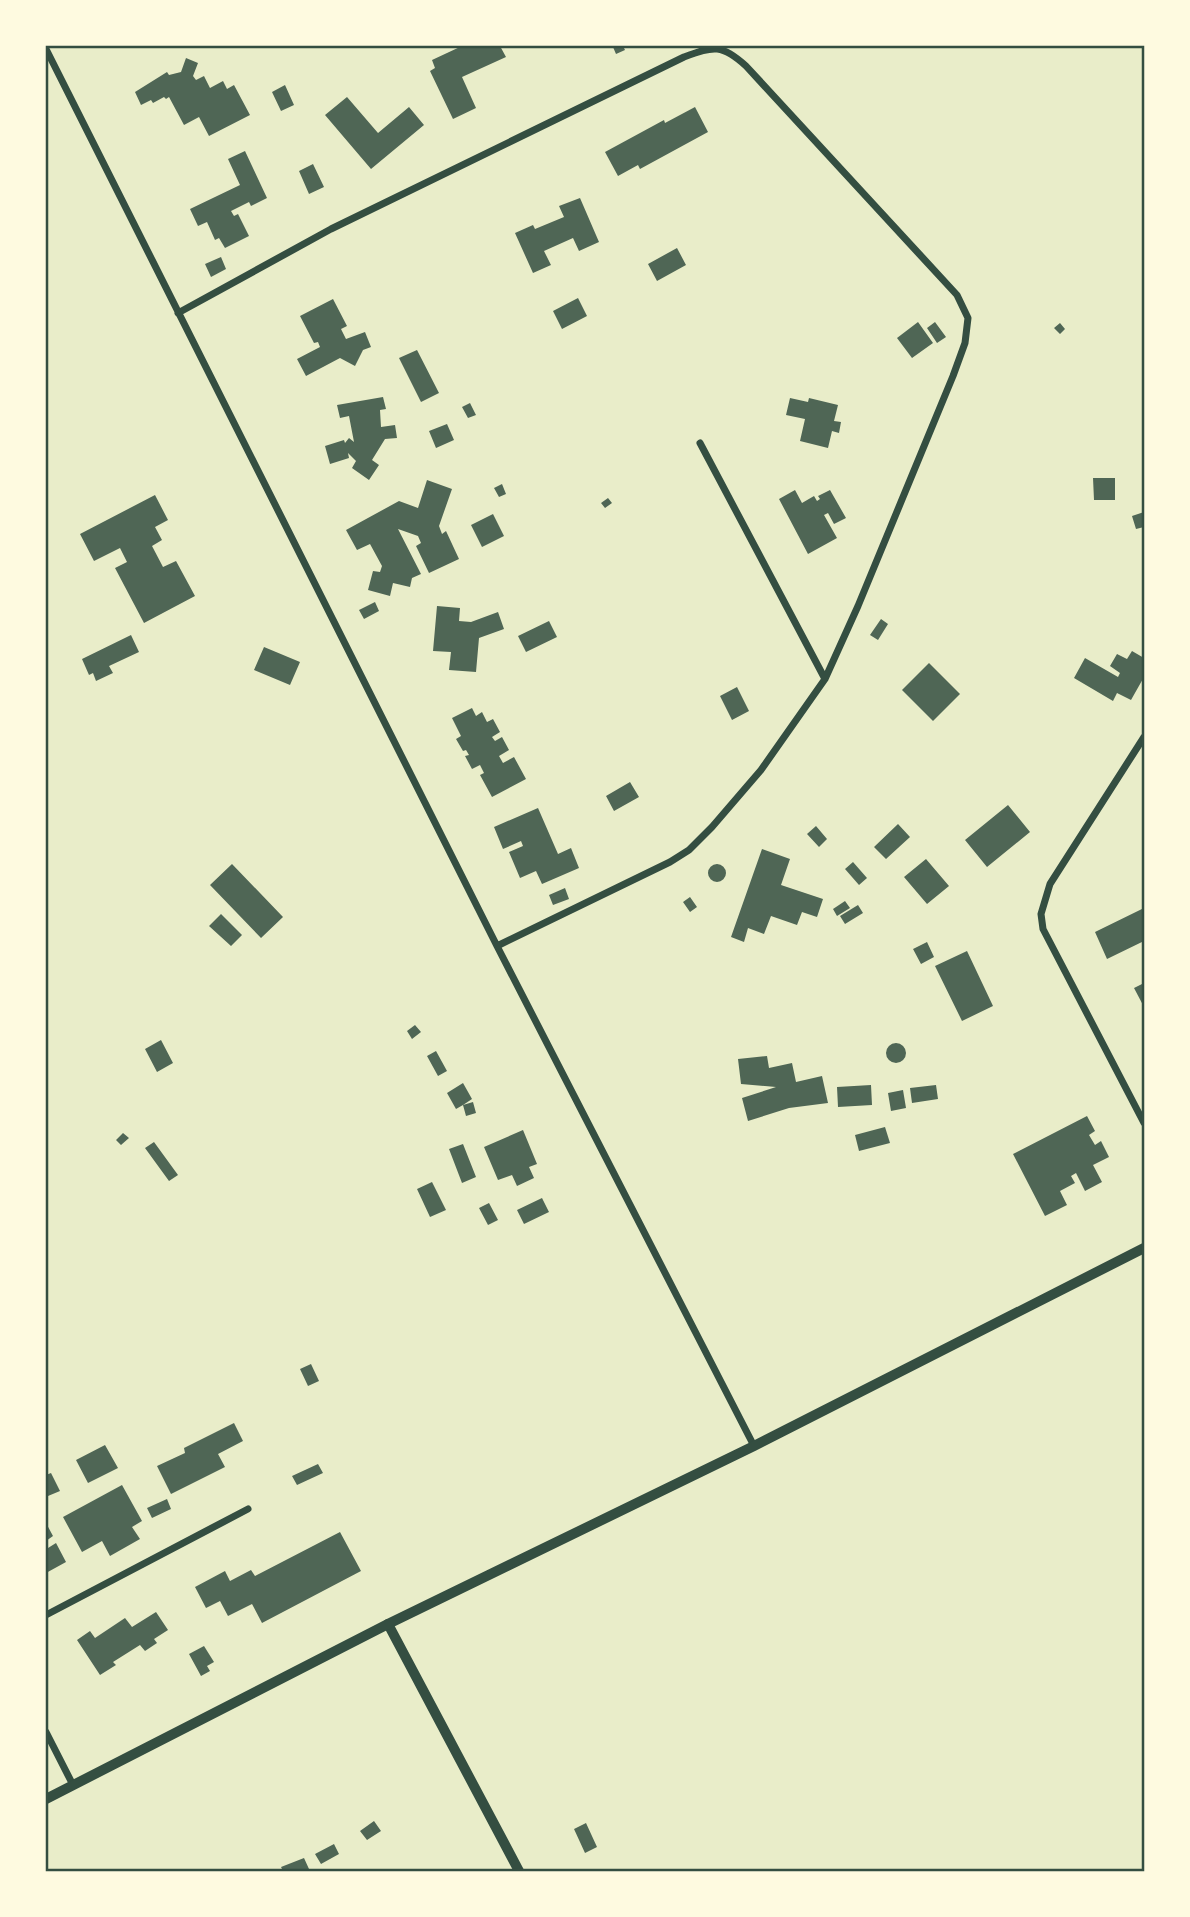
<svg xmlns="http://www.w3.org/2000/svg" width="1190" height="1917" font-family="Karla,sans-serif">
<rect width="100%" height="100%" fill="#e9edc9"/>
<path fill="#4f6655" d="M462 46H500L506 57 462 77 476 108 453 119 430 71 435 68 432 60Z
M615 46H623L625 50 616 54 613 47Z
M186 58 198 63 193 76 196 80 204 76 210 88 223 81 227 89 234 85 250 115 209 136 199 117 184 125 169 97 166 99 164 97 153 103 151 100 141 105 135 92 167 72 169 75 181 72Z
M285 85 294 105 281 111 272 92Z
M347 97 378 133 409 107 424 125 371 169 325 115Z
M695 107 708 132 640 169 638 165 618 176 605 152 664 120 665 123Z
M245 151 267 198 251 206 249 202 231 211 234 216 238 214 249 236 225 248 219 238 215 240 207 222 198 226 190 209 240 185 228 159Z
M313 164 324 187 309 194 299 171Z
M580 198 599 242 579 251 573 238 544 251 551 265 533 273 515 233 533 225 535 229 564 217 559 206Z
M677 248 686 265 657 281 648 264Z
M221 257 226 269 211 277 205 264Z
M578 298 587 316 562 329 553 311Z
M333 299 347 326 341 329 346 339 365 332 371 347 363 350 355 366 340 358 306 376 297 359 320 347 318 342 314 343 300 316Z
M918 322 933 343 912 358 897 338Z
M935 322 946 337 937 343 927 328Z
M1060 323 1065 329 1060 334 1054 328Z
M417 350 439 393 421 402 399 358Z
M383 397 386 409 380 410 381 427 395 425 397 438 385 439 372 460 379 465 369 480 352 468 356 461 348 453 349 458 330 464 325 446 344 440 345 443 349 438 354 442 349 416 340 418 337 405Z
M790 398 808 402 809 398 838 405 834 421 841 422 839 433 832 431 828 448 800 441 805 419 786 415Z
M470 403 476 415 468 418 462 407Z
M447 424 454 440 436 448 429 431Z
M1093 478H1115V500H1094Z
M427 480 452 489 439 526 442 534 446 531 459 559 429 573 416 546 421 543 418 536 398 529 421 574 412 578 410 587 393 583 390 596 368 590 373 571 380 572 382 566 370 544 357 550 346 530 399 501 418 508Z
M502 484 506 494 499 497 494 488Z
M795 490 802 503 814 496 817 501 820 499 818 496 830 490 846 518 834 524 828 513 824 515 837 538 808 554 779 499Z
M155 495 168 520 155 527 162 540 152 546 163 567 176 561 195 596 144 623 115 568 127 562 120 548 94 561 80 534Z
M608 498 612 503 605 508 601 503Z
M1144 512V527L1136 529 1132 516Z
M493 514 504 536 482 547 471 525Z
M375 602 379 611 364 619 359 610Z
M437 606 460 608 459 621 471 622 498 612 504 629 479 638 476 672 449 670 451 652 433 651Z
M881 619 888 624 878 640 870 635Z
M549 621 557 637 526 652 518 636Z
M131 635 139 652 109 666 113 673 96 681 93 673 89 675 82 659Z
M264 647 300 662 290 685 254 670Z
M1132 651 1144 658V677L1131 700 1117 693 1113 701 1074 678 1085 658 1118 677 1120 673 1110 666 1117 654 1127 659Z
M929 663 960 694 933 721 902 690Z
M737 687 749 711 732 720 720 696Z
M472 708 476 716 482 712 487 722 493 719 500 732 492 737 495 741 502 737 509 750 499 756 503 763 514 757 526 779 492 797 480 775 484 773 480 765 472 769 465 756 469 755 466 750 463 751 456 739 461 736 452 718Z
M630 782 639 797 614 811 606 796Z
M1008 805 1030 832 987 867 965 840Z
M538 808 558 854 571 848 579 868 542 884 536 871 520 878 509 852 523 846 521 841 503 849 494 827Z
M898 824 910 837 886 859 874 847Z
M816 826 827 839 819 847 807 834Z
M762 849 790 859 781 885 823 899 817 917 802 912 797 925 771 916 764 934 748 928 744 942 731 937Z
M926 859 949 886 927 904 904 877Z
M853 862 867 878 859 885 845 869Z
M708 873a9 9 0 1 1 18 0a9 9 0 1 1-18 0Z
M232 864 283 917 261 938 210 885Z
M565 888 569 899 553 905 549 895Z
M690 897 697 907 690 912 683 902Z
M845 901 850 908 837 916 833 909Z
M858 905 863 913 845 924 840 916Z
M1144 908V941L1107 959 1095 932Z
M221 914 242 935 231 946 209 926Z
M927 942 934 957 921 964 913 949Z
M967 951 993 1006 962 1021 935 966Z
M1144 983V1007L1134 988Z
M415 1025 421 1032 412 1039 407 1031Z
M161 1040 173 1063 157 1072 145 1049Z
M886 1053a10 10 0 1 1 20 0a10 10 0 1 1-20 0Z
M436 1051 447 1071 438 1076 427 1056Z
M767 1056 769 1068 792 1063 796 1082 822 1076 828 1103 789 1108 748 1121 742 1098 776 1087 741 1084 738 1059Z
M463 1083 472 1099 463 1105 473 1102 476 1113 466 1116 463 1105 456 1109 447 1093Z
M871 1085 872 1105 838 1107 837 1087Z
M936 1085 938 1099 912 1103 910 1088Z
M903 1090 906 1108 891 1111 888 1093Z
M1087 1116 1095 1131 1089 1135 1095 1145 1101 1141 1109 1157 1093 1165 1102 1182 1085 1191 1076 1173 1071 1176 1075 1183 1060 1191 1067 1205 1045 1216 1013 1154Z
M885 1127 890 1143 859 1151 855 1135Z
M523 1130 537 1164 529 1167 534 1178 517 1186 512 1175 498 1180 484 1147Z
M123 1133 129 1138 121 1145 116 1140Z
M154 1142 178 1175 169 1181 145 1148Z
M463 1144 476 1177 462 1183 449 1149Z
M432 1182 446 1210 430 1217 417 1189Z
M542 1198 549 1212 524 1224 517 1210Z
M489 1203 498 1220 488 1225 479 1208Z
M311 1364 319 1381 308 1386 300 1369Z
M234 1423 243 1441 218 1454 225 1467 171 1494 157 1466 185 1453 184 1448Z
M105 1445 118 1468 88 1483 76 1460Z
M318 1464 323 1473 297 1485 292 1476Z
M51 1473 60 1491 48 1496 46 1491V1475Z
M122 1485 142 1521 132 1527 140 1539 110 1556 102 1541 82 1552 63 1517Z
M167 1499 171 1509 152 1518 147 1508Z
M46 1523 53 1536 46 1541Z
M340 1532 361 1571 262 1623 252 1604 228 1616 220 1601 206 1608 195 1587 225 1571 230 1581 251 1570 255 1576Z
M46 1543 48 1548 56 1543 66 1562 46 1573Z
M156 1612 168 1630 154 1639 157 1643 145 1651 140 1645 113 1662 116 1665 100 1675 77 1640 90 1631 95 1638 125 1618 132 1627Z
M204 1646 214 1662 207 1666 210 1671 201 1676 189 1654Z
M374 1821 381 1831 367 1840 360 1831Z
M586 1823 597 1847 585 1853 574 1829Z
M334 1844 339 1854 321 1864 315 1854Z
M304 1858 309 1869 283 1871 281 1867Z"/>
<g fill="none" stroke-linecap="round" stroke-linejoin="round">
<path stroke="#344e41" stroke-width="7" d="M46 49 497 946 754 1446
M178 313 331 229 684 57C714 46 722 44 746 66L957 295 968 318 965 343 953 376 858 606 825 679 761 770 712 827 689 850 670 862 497 946
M700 443 825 679
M1144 737 1050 884 1041 914 1043 929 1144 1123
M46 1615 248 1509
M46 1732 73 1785"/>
<path stroke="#344e41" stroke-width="10" d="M388 1624 519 1871"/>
<path stroke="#344e41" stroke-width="10" d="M46 1799 388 1624 754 1446 1144 1248"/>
</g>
<rect width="1190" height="1917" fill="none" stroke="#fefae0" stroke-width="94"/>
<rect x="47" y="47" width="1096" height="1823" fill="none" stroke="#344e41" stroke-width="2.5"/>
</svg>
